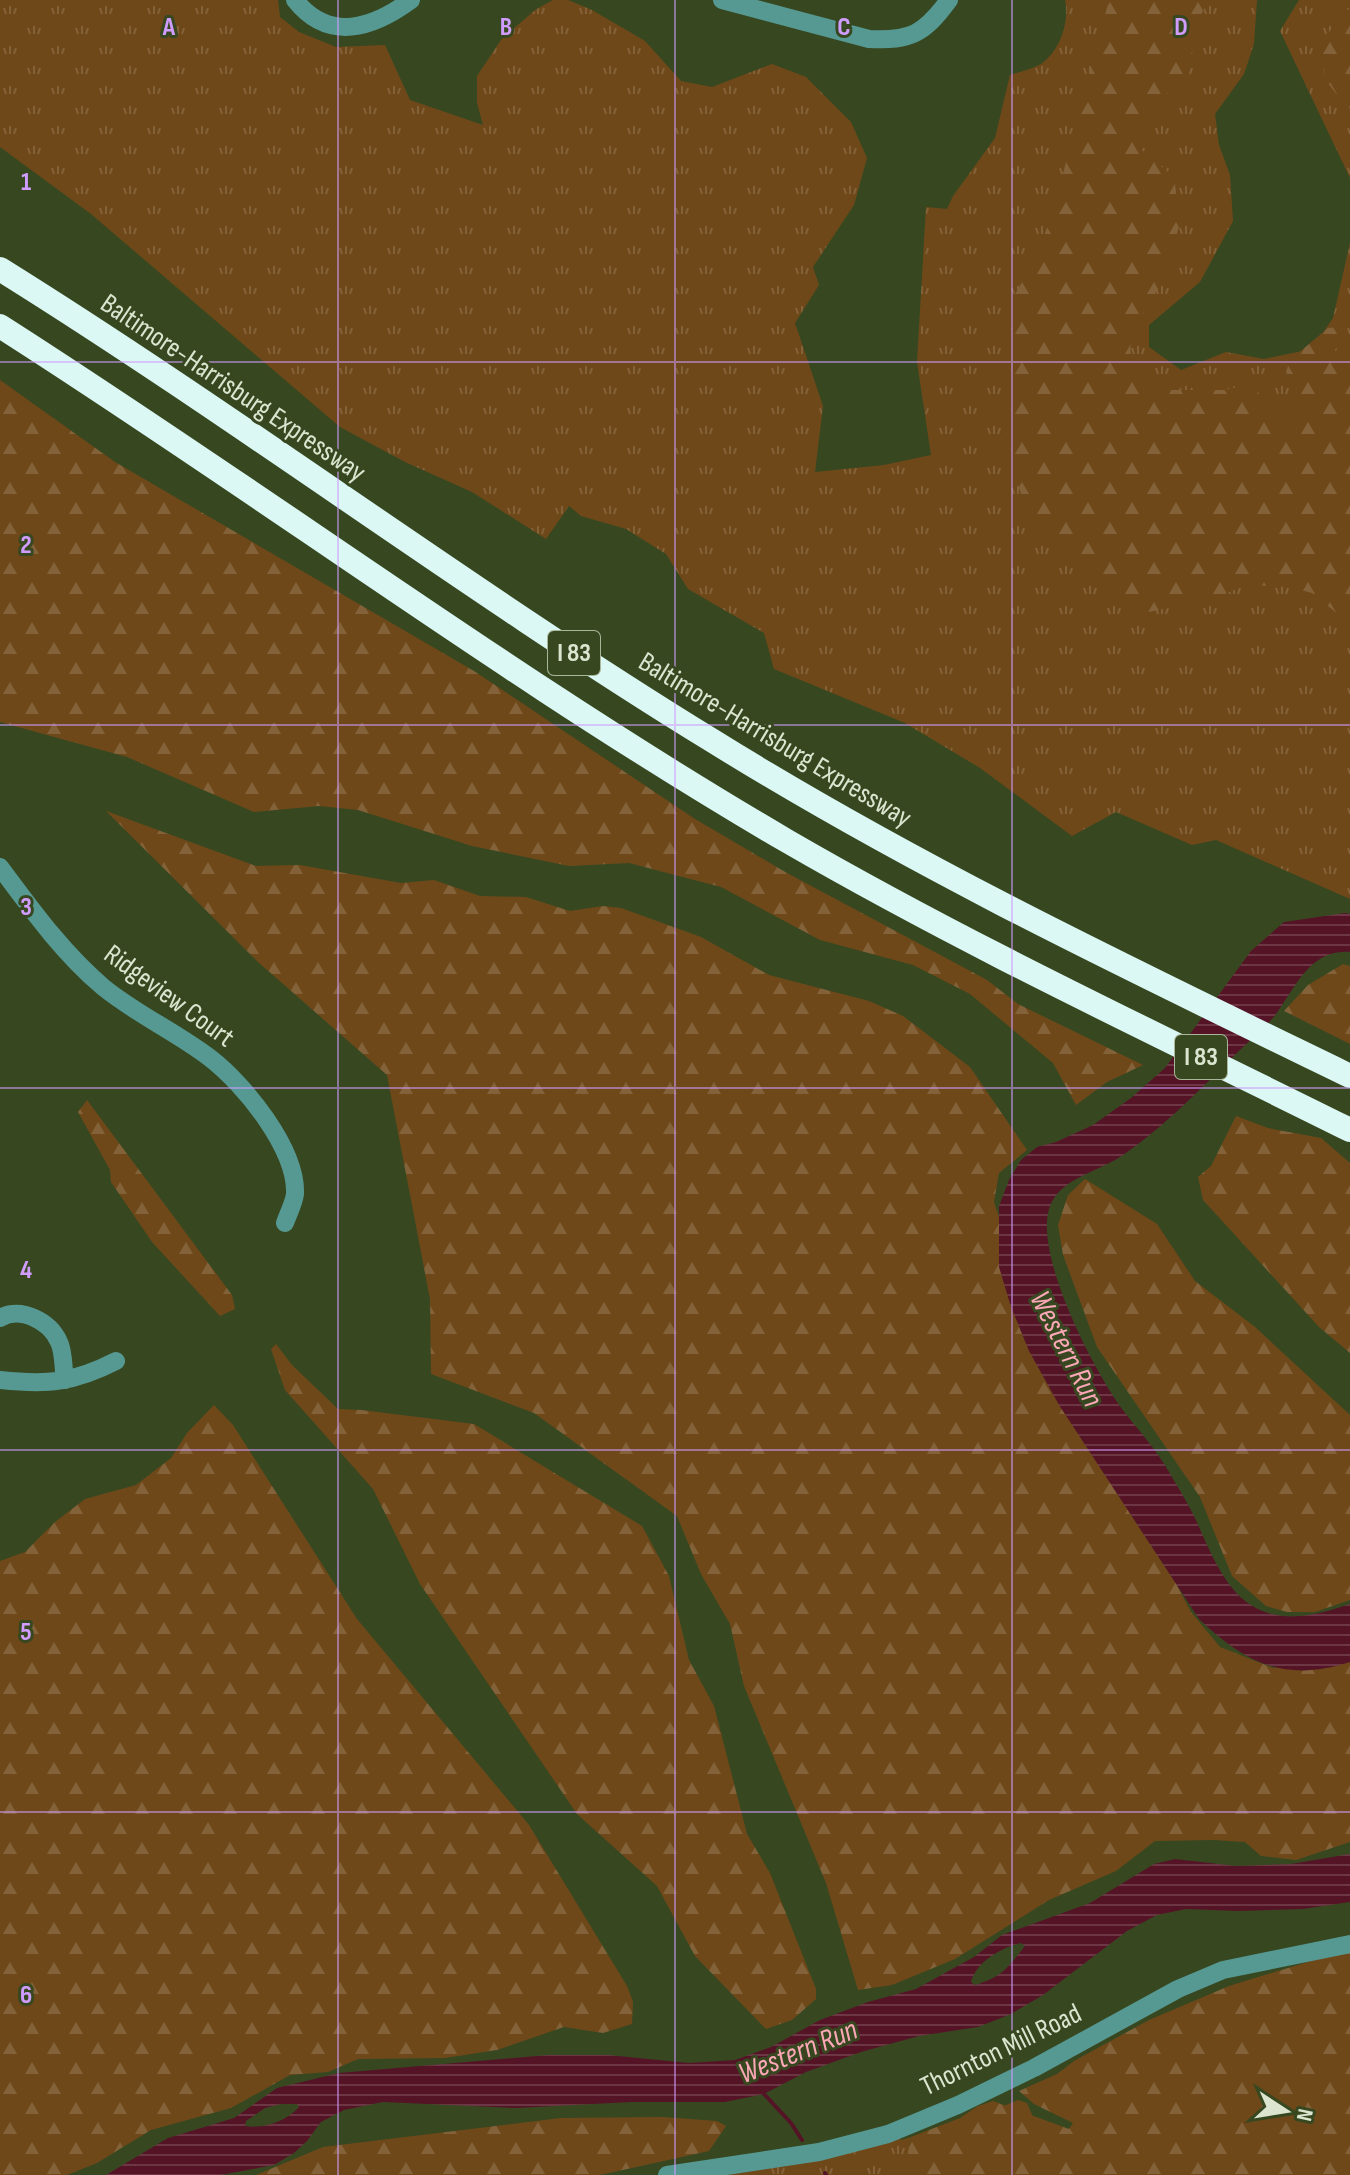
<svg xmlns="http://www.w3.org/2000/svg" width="1350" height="2175" font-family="'Sofia Sans Condensed',sans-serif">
<defs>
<pattern id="grass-tufts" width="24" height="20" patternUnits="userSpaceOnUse" patternTransform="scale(2)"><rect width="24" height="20" fill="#6f4819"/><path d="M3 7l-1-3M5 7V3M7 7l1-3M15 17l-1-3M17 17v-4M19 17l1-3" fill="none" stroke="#836239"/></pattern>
<pattern id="forest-firs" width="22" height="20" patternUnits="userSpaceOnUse" patternTransform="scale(2)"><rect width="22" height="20" fill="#6f4819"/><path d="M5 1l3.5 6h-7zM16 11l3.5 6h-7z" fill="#836239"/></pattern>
<pattern id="water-rules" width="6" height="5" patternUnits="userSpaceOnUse" patternTransform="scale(2)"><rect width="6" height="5" fill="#541426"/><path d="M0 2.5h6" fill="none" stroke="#6c3644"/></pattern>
</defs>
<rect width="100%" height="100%" fill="#374720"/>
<path fill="url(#grass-tufts)" d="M0 0H278L280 17 299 32 336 47 385 45 410 100 483 125 477 103V76L501 40 535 10 553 0H568L592 10 645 41 681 81 712 87 772 64 806 77 851 122 867 158 854 205 813 267 819 285 795 323 823 406 815 472 884 465 931 455 917 362 926 207 947 209 953 196 995 138 1010 75C1019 72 1032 69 1041 64 1060 51 1070 21 1065 0H1257L1254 44 1244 74 1215 114 1219 145 1230 175 1233 221 1200 282 1149 325V347L1181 370 1226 352 1264 359 1312 349 1333 318 1350 243V899L1216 840 1192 845 1116 812 1072 836 980 768 905 723 774 669 764 633 688 589 666 554 626 529 581 516 569 506 546 539 472 492 405 462 340 427 91 214 0 147Z
M1299 0H1350V178L1280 31Z
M1018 2100 1027 2103 1036 2124 1033 2175H693L899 2136 901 2140 911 2137 909 2146Z"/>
<path fill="url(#forest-firs)" d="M1109 0H1209L1201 15 1185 83 1164 95 1140 122 1142 150 1174 177 1180 223 1163 281 1130 334 1131 364 1165 390H1225L1254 382 1265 408 1280 417 1295 414C1304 398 1295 387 1286 372L1290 360 1328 328 1339 327 1341 340 1335 350 1339 357 1350 354V624L1312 593 1290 587 1245 585 1216 598 1149 612 1127 604 1066 550 1036 519 1021 494 1006 442 1014 296 1038 253 1052 215Z
M1350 8V109C1343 100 1329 88 1326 78 1317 49 1328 26 1350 8Z
M0 380 115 462 474 671 695 819 787 873 987 980 1018 1004 1143 1065 1107 1082 1076 1105 1053 1063 970 994 913 965 820 940 721 887 629 863 569 866 472 846 358 810 319 806 254 812 127 757 0 722Z
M106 811 256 866 300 865 401 883 434 880 480 896 526 897 570 911 603 906 621 908 701 937 769 975 869 1001 903 1016 970 1067 1027 1150 999 1173 994 1202 1027 1301 1191 1612 1220 1647 1273 1668 1350 1657V1842L1296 1860 1261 1856 1245 1842 1214 1840 1155 1841 1116 1871 1049 1900 955 1959 892 1985 858 1990 826 1883 744 1686 730 1624 701 1574 677 1516 534 1413 431 1374 430 1299 387 1075 258 962Z
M1343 964 1350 966V1044L1284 1011 1308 985Z
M87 1100 232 1295 235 1309 220 1316 152 1242 111 1182 110 1170 78 1112Z
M1236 1116 1268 1128 1321 1138 1350 1163V1353L1319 1327 1203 1200 1198 1177 1211 1166Z
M1085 1179 1157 1224 1195 1281 1255 1327 1350 1415V1600L1315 1612H1287L1266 1606 1232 1576 1200 1497 1097 1347 1063 1255 1058 1225 1068 1195Z
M276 1344 292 1365 338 1409 361 1410 474 1424 642 1526 669 1576 689 1660 714 1706 747 1834 770 1873 816 1989V1999L792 2020 766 2029 695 1956 657 1886 577 1814 420 1584 373 1489 285 1390 271 1349Z
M214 1405 233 1425 357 1619 529 1825 627 1986 633 2002 632 2024 603 2033 564 2027 497 2050 445 2058 358 2059 328 2072 290 2075 231 2108 151 2130 97 2163 67 2175H0V1561L25 1552 55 1522 85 1499 136 1485 171 1458 187 1433Z
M1350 1949V2175H910L907 2157 911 2137 960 2118 978 2106 993 2101 1069 2129 1073 2123 1034 2104 1019 2091 1057 2074 1074 2061 1149 2020 1229 1986Z
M662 2117 717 2121 726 2126 709 2151 600 2175H256L323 2147 561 2118Z"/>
<path fill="url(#water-rules)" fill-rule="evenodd" d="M1345 913 1350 914V952C1310 949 1296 987 1276 1014 1267 1026 1253 1037 1242 1048 1204 1085 1165 1127 1120 1157 1097 1172 1058 1179 1049 1209 1035 1257 1093 1369 1122 1409 1138 1430 1156 1449 1169 1472 1177 1486 1186 1500 1193 1514 1208 1545 1223 1591 1256 1608 1287 1624 1320 1614 1350 1604V1662C1285 1683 1245 1663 1199 1619L1059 1405 1029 1351 1011 1307 999 1267V1206L1009 1180 1021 1160 1037 1147 1056 1142 1093 1125 1131 1098 1165 1068 1251 951 1284 922Z
M1350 1854V1902L1303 1909 1238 1911 1186 1909 1157 1915 1127 1931 1043 1995 1011 2014 978 2027 919 2036 861 2052 806 2072 764 2094 725 2102H631L516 2108 383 2102 344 2110 321 2122 307 2141 294 2153 274 2165 221 2175H106L168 2138 234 2118 277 2088 339 2073 549 2055H608L689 2063 735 2060 771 2047 820 2020 868 2002 916 1989 974 1957 1002 1935 1090 1903 1154 1864 1175 1859 1236 1866 1291 1864ZM1021 1943 1025 1946C1008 1967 1003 1977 975 1985L971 1982C977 1961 1001 1948 1021 1943ZM281 2104H297L299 2107C287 2121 264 2129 245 2126L246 2121 265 2108Z"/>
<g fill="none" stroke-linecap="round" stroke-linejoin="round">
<path stroke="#541426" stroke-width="4" d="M762 2090 764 2094 791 2123 802 2140
M825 2173 826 2175"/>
<path stroke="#569993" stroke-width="18" d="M295 0C329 43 373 28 411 0
M722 0 869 39C911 41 924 34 949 0
M0 867C32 910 62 952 103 987 136 1014 176 1032 210 1058 244 1084 297 1149 295 1194 294 1203 288 1214 285 1223
M0 1318C20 1306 50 1321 59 1342 64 1352 63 1368 65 1380
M0 1380C47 1385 73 1383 116 1361
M667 2175 819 2152 888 2134 958 2105 1034 2068 1178 1989 1223 1970 1350 1944"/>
<path stroke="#dbf8f5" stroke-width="24" d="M0 269C242 420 470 592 713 741 917 868 1134 971 1350 1076
M0 326C265 495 516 683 787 841 970 947 1161 1036 1350 1130"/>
</g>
<path fill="none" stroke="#d09dfe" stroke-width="2" stroke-opacity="0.55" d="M338 0V2175M675 0V2175M1012 0V2175M0 362H1350M0 725H1350M0 1088H1350M0 1450H1350M0 1812H1350"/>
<g text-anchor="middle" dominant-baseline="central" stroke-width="6" stroke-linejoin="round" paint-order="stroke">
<g fill="#374720" stroke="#aab69a" stroke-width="2">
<rect x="548" y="631" width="52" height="44" rx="6"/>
<rect x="1175" y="1035" width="52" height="44" rx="6"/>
</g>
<g font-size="26" font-weight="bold" fill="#dbe5cf">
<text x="574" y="653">I 83</text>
<text x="1201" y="1057">I 83</text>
</g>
<g font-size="28" fill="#dbe5cf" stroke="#374720">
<text transform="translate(233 388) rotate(34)">Baltimore-Harrisburg Expressway</text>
<text transform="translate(775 740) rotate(31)">Baltimore-Harrisburg Expressway</text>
<text transform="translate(169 996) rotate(36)">Ridgeview Court</text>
<text transform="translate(1001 2050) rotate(-26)">Thornton Mill Road</text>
</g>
<g font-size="30" font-style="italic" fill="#fba7b6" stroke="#374720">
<text transform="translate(1066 1349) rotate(63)">Western Run</text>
<text transform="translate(798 2052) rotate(-22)">Western Run</text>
</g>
</g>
<g font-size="26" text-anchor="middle" font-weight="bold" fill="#d09dfe" stroke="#374720" stroke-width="6" stroke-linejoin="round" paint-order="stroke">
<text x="169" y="35">A</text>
<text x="506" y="35">B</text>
<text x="844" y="35">C</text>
<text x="1181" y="35">D</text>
<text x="26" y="190">1</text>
<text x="26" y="553">2</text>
<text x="26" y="915">3</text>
<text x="26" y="1278">4</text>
<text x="26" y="1640">5</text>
<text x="26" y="2003">6</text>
</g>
<g transform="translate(1286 2111) rotate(102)" stroke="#374720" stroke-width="6" paint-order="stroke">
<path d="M0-6L14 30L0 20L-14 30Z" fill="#dbe5cf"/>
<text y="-12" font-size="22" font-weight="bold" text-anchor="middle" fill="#dbe5cf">N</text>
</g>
</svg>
